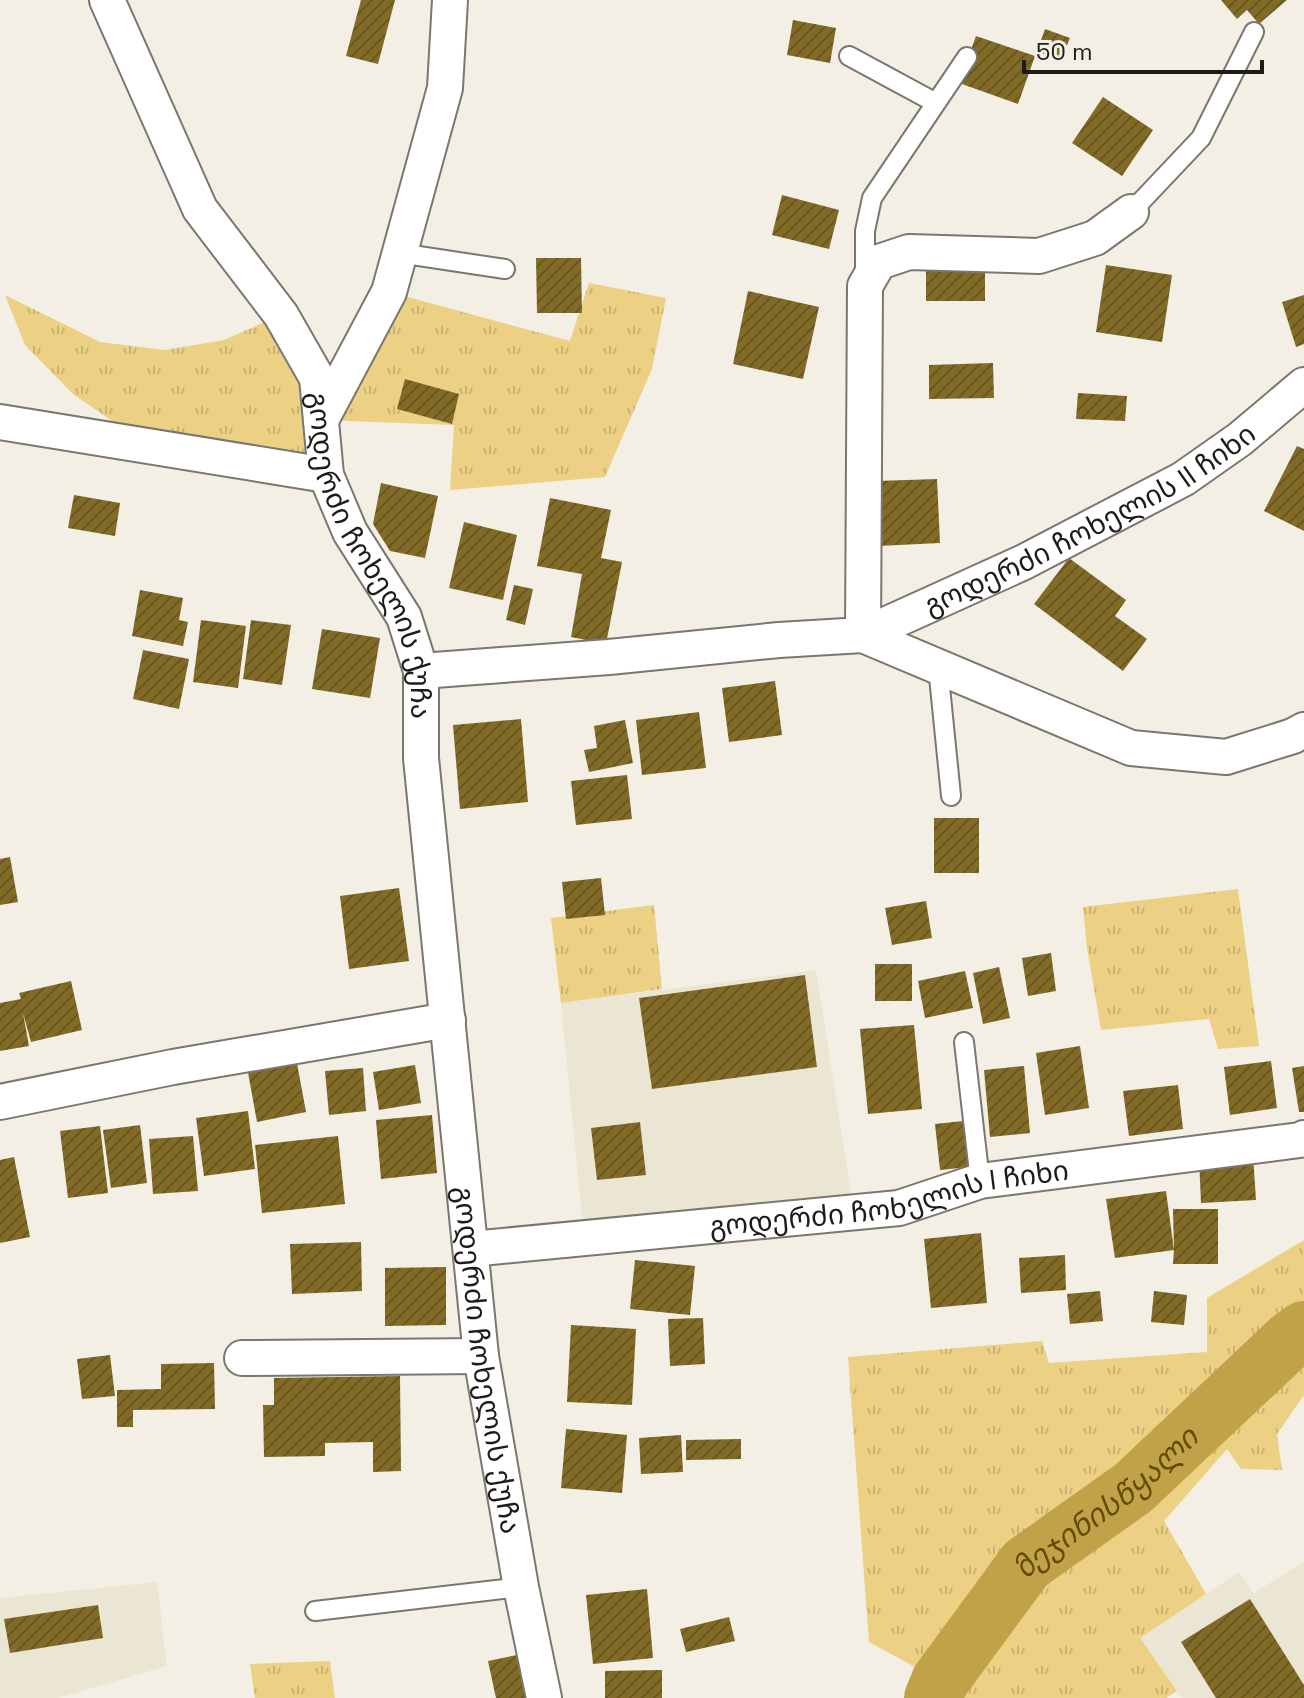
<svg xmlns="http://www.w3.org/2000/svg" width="1304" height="1698" font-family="'Space Grotesk','Noto Sans Georgian',sans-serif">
<defs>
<pattern id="grass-tufts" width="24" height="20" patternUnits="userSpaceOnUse" patternTransform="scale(2)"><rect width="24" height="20" fill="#ecd083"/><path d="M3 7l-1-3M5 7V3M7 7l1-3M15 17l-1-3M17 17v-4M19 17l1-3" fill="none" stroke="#cab270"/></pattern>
<pattern id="building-hatch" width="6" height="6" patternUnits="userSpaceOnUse" patternTransform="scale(2)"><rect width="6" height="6" fill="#826b27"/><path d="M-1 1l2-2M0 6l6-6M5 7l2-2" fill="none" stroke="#6a5721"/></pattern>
</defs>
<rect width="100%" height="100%" fill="#f3efe5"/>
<path fill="#ebe5d4" d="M816 970 854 1212 584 1238 561 1003Z
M1304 1562V1698H1182L1140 1638 1239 1572 1254 1593Z
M157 1582 167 1666 58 1698H0V1598Z"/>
<path fill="url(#grass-tufts)" d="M589 283 666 298 652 369 605 477 450 490 454 425 321 420 326 475 150 447 73 394 25 345 5 295 100 342 165 350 224 340 281 315 321 418 389 292 570 341Z
M1238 889 1259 1046 1218 1049 1209 1019 1101 1030 1087 948 1083 907Z
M654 905 662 989 561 1003 551 918Z
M1304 1240V1395L1277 1434 1282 1470 1241 1469 1227 1449 1164 1521 1206 1594 1140 1638 1177 1691 1166 1698H933L939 1680 869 1642 848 1357 1042 1341 1049 1363 1207 1352V1298Z
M330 1661 335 1698H255L250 1664Z"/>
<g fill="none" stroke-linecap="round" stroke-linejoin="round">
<path stroke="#c1a249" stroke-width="58" id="s1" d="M933 1698 940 1681 1026 1564 1133 1488 1289 1341 1304 1330"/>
</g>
<path fill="url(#building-hatch)" d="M361 0H395L378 64 346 56Z
M1221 0H1287L1259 24 1247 10 1237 19Z
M793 20 836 28 830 63 787 55Z
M1045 29 1070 38 1061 60 1037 52Z
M976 36 1035 56 1018 104 959 83Z
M1103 97 1153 130 1122 176 1072 143Z
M782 195 839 210 829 249 772 235Z
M536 258H581L582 313H537Z
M985 259V301H926V260Z
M1106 265 1172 275 1162 342 1096 332Z
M748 291 819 307 803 379 733 364Z
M1304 295V344L1296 347 1282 302Z
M993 363 994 398 929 399V365Z
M405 379 459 394 452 424 397 409Z
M1078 393 1127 396 1125 421 1076 419Z
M1297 446 1304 449V531L1264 511Z
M937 479 940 543 878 546 876 481Z
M381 483 438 496 425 558 390 551 373 524Z
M74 495 120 503 115 536 68 528Z
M550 498 611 510 601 558 622 562 606 644 571 637 582 574 537 566Z
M464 522 517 535 503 600 449 588Z
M1069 558 1126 600 1115 616 1147 639 1123 671 1034 604Z
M514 585 533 589 525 625 506 620Z
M140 590 183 598 179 620 188 622 183 646 132 636Z
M201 620 246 626 238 688 193 682Z
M251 620 291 625 282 685 243 679Z
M322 629 380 638 370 698 312 689Z
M143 650 189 659 179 709 133 699Z
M775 681 782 735 729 742 722 688Z
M699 712 706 768 642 775 636 720Z
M521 719 528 802 460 809 453 725Z
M625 720 633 763 589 772 584 750 597 748 594 726Z
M627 775 632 819 576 825 571 781Z
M934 818H979V873H934Z
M10 857 18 902 0 905V859Z
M601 878 605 915 566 919 562 882Z
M399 888 409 961 349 969 340 896Z
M926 901 932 938 892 945 885 908Z
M1051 953 1056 991 1028 996 1022 958Z
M875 964H912V1001H875Z
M999 967 1010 1018 983 1024 973 973Z
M965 971 973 1008 925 1018 918 981Z
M805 975 817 1067 652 1089 639 998Z
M71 981 82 1030 31 1042 23 1013 29 1046 0 1051V1003L21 999 19 993Z
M914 1025 922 1109 868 1114 860 1029Z
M1080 1046 1089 1108 1045 1115 1036 1053Z
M294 1047 306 1112 257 1122 245 1056Z
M1271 1061 1277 1108 1230 1115 1224 1067Z
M415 1065 421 1103 379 1110 373 1072Z
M1024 1066 1030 1133 990 1137 984 1070Z
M1304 1066V1112H1299L1292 1068Z
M363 1068 366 1111 329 1115 325 1071Z
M1178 1085 1183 1129 1129 1136 1123 1091Z
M248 1111 255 1169 204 1176 196 1118Z
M432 1115 437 1173 381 1179 376 1120Z
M963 1121 969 1167 940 1170 935 1124Z
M640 1122 646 1175 597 1180 591 1128Z
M140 1125 147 1183 111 1188 103 1130Z
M100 1126 108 1193 68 1198 60 1131Z
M193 1136 198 1191 153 1194 149 1139Z
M338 1136 345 1204 262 1213 255 1145Z
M1253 1155 1256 1200 1201 1203 1199 1158Z
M14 1157 30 1237 0 1243V1160Z
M1166 1191 1174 1250 1173 1209H1218V1264H1173L1174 1250 1115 1258 1106 1199Z
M981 1233 987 1303 931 1308 924 1239Z
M361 1242 362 1291 292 1294 290 1244Z
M1065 1255 1066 1290 1021 1293 1019 1258Z
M635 1260 695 1266 690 1315 630 1309Z
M446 1267V1325L385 1326V1268Z
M1100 1291 1103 1321 1070 1324 1067 1294Z
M1154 1291 1187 1295 1184 1325 1151 1322Z
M703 1318 705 1364 670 1366 668 1319Z
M571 1325 636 1329 632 1405 567 1402Z
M110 1355 115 1396 82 1399 77 1359Z
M214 1363 215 1409 133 1410V1427H117V1390L161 1389V1364Z
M400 1376 401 1471 373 1472V1442L325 1443V1456L264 1457 263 1405H274V1378Z
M566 1429 627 1435 622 1493 561 1488Z
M681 1435 683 1472 641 1474 639 1438Z
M741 1439V1459L686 1460V1440Z
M647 1589 653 1658 593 1664 586 1595Z
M1250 1599 1304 1685V1698H1216L1181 1642Z
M98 1605 103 1638 10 1653 4 1619Z
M729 1617 735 1641 686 1652 680 1629Z
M517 1655 526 1698H496L488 1661Z
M662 1670V1698H605V1671Z"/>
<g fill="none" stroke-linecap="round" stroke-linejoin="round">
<defs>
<path id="lane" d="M849 56 936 103
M1131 212 1201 138 1254 32
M399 253 505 269
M865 275V231L872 198 967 57
M938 667 951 796
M964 1042 980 1181
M315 1611 521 1587"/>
<g id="street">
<path id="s2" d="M107 0 200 209 281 315 317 378 326 475 350 532 404 617 421 671V758L481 1356 521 1587 544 1698"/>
<path d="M1131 212 1095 238 1039 256 909 252 879 262 865 286 863 635 1131 748 1226 757 1293 736 1304 730"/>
<path d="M321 420 389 292 445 88 450 0"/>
<path d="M0 422 326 475"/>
<path id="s3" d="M421 671 609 657 779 640 863 635 1024 562 1183 479 1240 439 1304 385"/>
<path d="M0 1102 173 1067 448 1020"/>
<path id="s4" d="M471 1249 899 1208 980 1181 1300 1140 1304 1138"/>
<path d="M242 1358 481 1356"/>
</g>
</defs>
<use href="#lane" stroke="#7b776f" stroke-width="22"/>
<use href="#street" stroke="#7b776f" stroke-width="38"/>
<use href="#lane" stroke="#fff" stroke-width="18"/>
<use href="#street" stroke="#fff" stroke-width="34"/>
</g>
<g text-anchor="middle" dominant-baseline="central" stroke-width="6" stroke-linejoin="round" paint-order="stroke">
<g font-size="28" fill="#1d1c18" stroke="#f3efe5">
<text stroke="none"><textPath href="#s3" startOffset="698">გოდერძი ჩოხელის II ჩიხი</textPath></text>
<text stroke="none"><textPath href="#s2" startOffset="624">გოდერძი ჩოხელის ქუჩა</textPath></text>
<text stroke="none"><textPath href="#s4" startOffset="422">გოდერძი ჩოხელის I ჩიხი</textPath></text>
<text stroke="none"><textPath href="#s2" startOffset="1444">გოდერძი ჩოხელის ქუჩა</textPath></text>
</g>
<g font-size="30" font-style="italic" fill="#624d04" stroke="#f3efe5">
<text stroke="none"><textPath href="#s1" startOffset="264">მეჯინისწყალი</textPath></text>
</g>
</g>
<path d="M1024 60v12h238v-12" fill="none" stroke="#1d1c18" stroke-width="4"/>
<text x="1036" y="60" font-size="24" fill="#1d1c18" stroke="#f3efe5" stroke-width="6" paint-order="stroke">50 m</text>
</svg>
